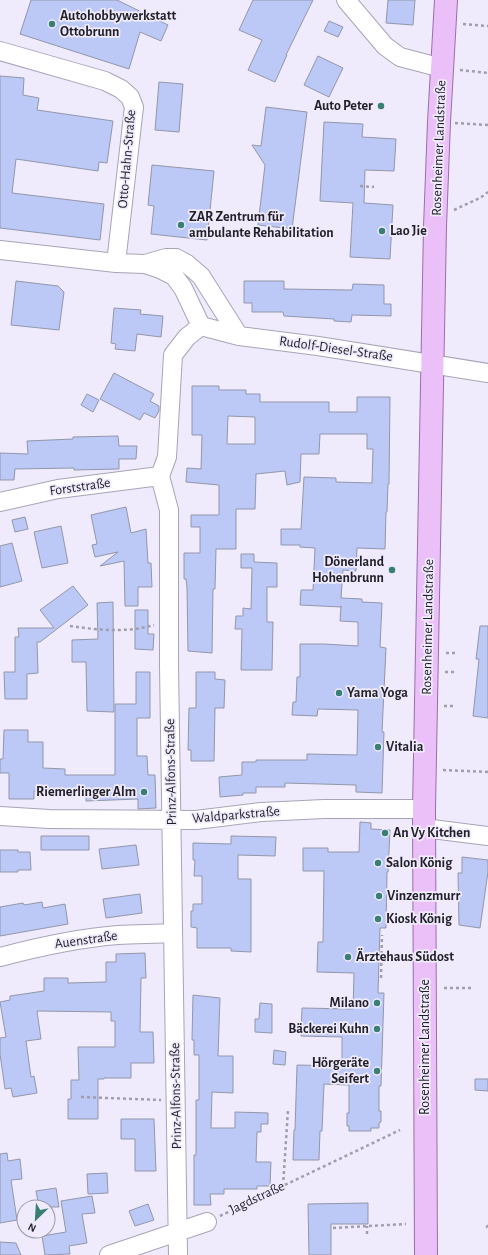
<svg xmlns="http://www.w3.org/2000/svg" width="488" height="1255" font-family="'Alegreya Sans',sans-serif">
<rect width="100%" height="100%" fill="#efebfc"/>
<path fill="#bcc8f5" stroke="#9297ab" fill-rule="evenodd" d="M31 0H117L168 25 161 41 140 32 129 69 20 34Z
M253 0H313L286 55H287L275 82 248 70 262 40 239 30Z
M388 0H415L413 25 386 23Z
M329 21 343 27 338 37 324 31Z
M318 56 343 68 329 97 304 85Z
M0 76 24 78 23 95 39 98 37 110 113 121 107 163 99 162 98 171 16 159 12 193 104 204 100 240 0 228Z
M159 82 183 84 179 132 155 130Z
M266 107 307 112 292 229 258 225 265 165 252 145 261 146Z
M324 122 363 124 362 137 396 139 394 171 365 170 364 203 393 205 390 259 350 257 353 203 320 201Z
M152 165 214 171 207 240 151 234 154 206 148 205Z
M16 281 58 286 64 292 59 330 11 325Z
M244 281H284V289L352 290 353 284 384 285V304H391V316L352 315 351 322 334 321V319L284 316 283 312H252V303H244Z
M114 308 141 310 140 314 163 316 161 337 137 334 135 351 115 349 116 344 111 343Z
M114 373 154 394 150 401 159 406V411L155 418 144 413 140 420 100 399Z
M192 386H219V390H246V394H260V402H329V412H357V397H390L389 484H388L387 512H386L385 549 357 548 356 571 343 570 341 598 362 599V602L382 603 380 647 386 648 382 732H384L382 793 356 792V785L285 783V787H256V793H243V795L220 797 219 777 242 775V762H256V760H307V754L357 755 358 710 318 709 317 716 292 715 293 702H296L297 677H300V644H324L358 646V622L340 621 341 606V607L300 605 301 590H313L315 548 300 547V545H281V529H301L304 477 336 478V482L372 483 373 449H367V434H320L319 454H301L300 482 287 485 285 471 256 474 255 509H236V549H216L215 589H213L212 653 188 651 187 588 186 579H184V553H200V527H191V515H219V485L186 482 187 468 201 469 202 435H192ZM228 416 255 417V444H227Z
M87 394 99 400 93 412 81 405Z
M118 436 119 446H137L136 459H119V469L74 470V468L15 469 14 480H0V453L28 454 27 441 73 439V437Z
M126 507 131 533 146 529 148 563H151L152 587H138V606H125L124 561 100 566 118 552 95 557 92 545 97 544 91 515Z
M25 517 28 529 15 532 12 520Z
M61 526 68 563 42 568 34 532Z
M12 543 22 581 0 587V546Z
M241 554H254V562L277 563V587H267V622H273L272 670H241L242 629H235L236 616H243V608L251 609 252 568H241Z
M73 586 88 605 40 642H37L38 673 27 674V699H5L4 672H15V637H19L18 628H54L40 610Z
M113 602 114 712 87 711 86 662H72V640L98 639 97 603Z
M135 610H148V634H154L153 650 135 649Z
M480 626H488V718L473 716 479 659H476Z
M136 672H150V718H137V756H147L148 775H155L156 808 138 809V799L86 801V791H34V799H9V773H0V759H3L4 730H28V742H43V768L65 769V775H115V704H136Z
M196 672H215V679L225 680 224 708H215L214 761H191V750H188L189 708H196Z
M360 822 371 823V829L390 830 388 872H387L386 928H380L378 993H384L381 1086H379V1111H381V1122L379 1123V1128H371V1131H349V1126H347V1113H349V1085L324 1084 322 1131H320L319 1160H293L294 1130H295L297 1065 342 1066V1037L301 1036 302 1008 353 1009 354 973 317 972 318 942H323L324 871H303V848H328V852H359Z
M41 836H89V850H41Z
M231 836 276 837 275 856 238 855V879H251V952L231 951V948H197V928L191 927V911H193V904H202V876H194L195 860H193V843L231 844Z
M136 845 139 865 102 869 99 849Z
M0 850H18V852H30L31 870H18V872H0Z
M462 857 488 860V872L480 928 459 925 458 873H462Z
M140 894 142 913 106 918 103 899Z
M42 902 43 908 65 904 68 924 0 936V907L23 903 24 905Z
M145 953 146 978H141L140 1032H153L154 1063H131V1078H104V1079H98V1119H68V1099H71V1080H79L78 1047H115V1021H111V1012L37 1011 41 1039 26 1041 31 1077 34 1076 37 1093 13 1097 11 1088 5 1089 0 1054V1038L6 1037 0 1002 10 1000V996L44 991V978H68V983L106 982V962H116V954Z
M193 995 220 998 218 1056H233V1093L212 1092 211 1128H235V1112L268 1113V1124H261V1132H257L256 1162H271L270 1186H257V1189H224V1194H210L211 1205H194V1155H196V1100H199V1055H194V1040H192Z
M260 1003 272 1004V1033L255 1032V1019H259Z
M274 1050 286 1052 285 1065 273 1064Z
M475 1079H488V1091L475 1090Z
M121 1119H154L156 1171H135V1139H121Z
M7 1153 8 1161 20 1159 22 1179 11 1180 17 1220 0 1223V1154Z
M107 1173 108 1193 88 1194 87 1174Z
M56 1188 59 1207H39L36 1191Z
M92 1196 95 1213 82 1214 87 1243 69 1246 70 1254 45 1255 42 1236 66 1232 61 1201Z
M368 1203V1224H331V1255H309L308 1204Z
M148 1204 154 1220 135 1226 129 1211Z
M0 1242 16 1243 21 1255H0Z"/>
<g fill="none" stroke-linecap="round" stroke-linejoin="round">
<defs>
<path id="minor" d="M346 0 385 46 400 57 442 68
M0 51 105 81 121 89 130 97 134 107 116 263
M0 250 116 263 145 264 160 269 174 276 183 288 201 326
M145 264 166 258H176L187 264 201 276 239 336
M201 326 239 336 318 346 488 373
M0 502 58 489 160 476
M0 816 49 819 196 820 261 812 324 809H424
M424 828 488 836
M0 957C38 947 78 938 118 935 136 934 155 934 173 933
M109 1255 207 1222
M178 1255 169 665V510L160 476 167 457 173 355 187 337 201 326"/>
<path id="major" d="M426 1255 424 809 435 227 439 122 446 0"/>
</defs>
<use href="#minor" stroke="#a8a4b8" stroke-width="20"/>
<use href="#major" stroke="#9c6cad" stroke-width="24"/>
<path stroke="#a19dab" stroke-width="2.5" stroke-dasharray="3 3" stroke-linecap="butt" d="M463 24 488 26
M460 70 488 73
M455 123 488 125
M360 186 374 187
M454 210 480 198 488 192
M70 626C98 630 127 633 154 625
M446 653H455
M445 672H454
M444 706H453
M443 770 488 772
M381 978 382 935
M444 988H474
M81 1097 161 1100
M283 1186 288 1110
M220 1216 400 1130
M488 1225 487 1227 488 1228
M333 1228 406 1224
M367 1234V1226"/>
<use href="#minor" stroke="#fff" stroke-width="18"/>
<use href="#major" stroke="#ebc0f9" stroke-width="22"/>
</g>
<g fill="#397f74" stroke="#efebfc" stroke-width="1.5">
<circle cx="52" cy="24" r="4"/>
<circle cx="381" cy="106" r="4"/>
<circle cx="181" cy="225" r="4"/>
<circle cx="382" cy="231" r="4"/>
<circle cx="392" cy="570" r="4"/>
<circle cx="339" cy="693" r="4"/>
<circle cx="378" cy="747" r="4"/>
<circle cx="144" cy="792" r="4"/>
<circle cx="385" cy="833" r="4"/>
<circle cx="378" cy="863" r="4"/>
<circle cx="379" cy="896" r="4"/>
<circle cx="378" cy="919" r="4"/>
<circle cx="348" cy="957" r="4"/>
<circle cx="377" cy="1003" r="4"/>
<circle cx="377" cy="1029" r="4"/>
<circle cx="377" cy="1071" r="4"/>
</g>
<g text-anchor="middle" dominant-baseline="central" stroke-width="3.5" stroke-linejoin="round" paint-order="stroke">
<g font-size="14" font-weight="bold" fill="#211f27" stroke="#efebfc" text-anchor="start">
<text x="60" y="16">Autohobbywerkstatt<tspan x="60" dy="16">Ottobrunn</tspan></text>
<text x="373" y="106" text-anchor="end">Auto Peter</text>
<text x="189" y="217">ZAR Zentrum für<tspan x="189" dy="16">ambulante Rehabilitation</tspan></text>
<text x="390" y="231">Lao Jie</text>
<text x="384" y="562" text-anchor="end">Dönerland<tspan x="384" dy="16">Hohenbrunn</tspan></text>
<text x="347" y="693">Yama Yoga</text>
<text x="386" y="747">Vitalia</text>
<text x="136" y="792" text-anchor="end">Riemerlinger Alm</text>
<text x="393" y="833">An Vy Kitchen</text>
<text x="386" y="863">Salon König</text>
<text x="387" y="896">Vinzenzmurr</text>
<text x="386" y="919">Kiosk König</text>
<text x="356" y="957">Ärztehaus Südost</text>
<text x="369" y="1003" text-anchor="end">Milano</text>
<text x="369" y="1029" text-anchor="end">Bäckerei Kuhn</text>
<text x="369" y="1063" text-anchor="end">Hörgeräte<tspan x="369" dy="16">Seifert</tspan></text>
</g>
<g font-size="14" fill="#211f27" stroke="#efebfc">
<text transform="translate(439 148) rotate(-88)">Rosenheimer Landstraße</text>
<text transform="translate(127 159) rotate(-85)">Otto-Hahn-Straße</text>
<text transform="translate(336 349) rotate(8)">Rudolf-Diesel-Straße</text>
<text transform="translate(80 487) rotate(-8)">Forststraße</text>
<text transform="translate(428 627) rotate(-89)">Rosenheimer Landstraße</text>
<text transform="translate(171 772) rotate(-91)">Prinz-Alfons-Straße</text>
<text transform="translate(236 815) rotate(-5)">Waldparkstraße</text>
<text transform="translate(86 940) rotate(-8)">Auenstraße</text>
<text transform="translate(425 1047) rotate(-90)">Rosenheimer Landstraße</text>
<text transform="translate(176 1096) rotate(-91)">Prinz-Alfons-Straße</text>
<text transform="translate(257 1198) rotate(-25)">Jagdstraße</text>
</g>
</g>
<g transform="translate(36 1219) rotate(205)"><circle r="19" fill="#efebfc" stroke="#9d99a7"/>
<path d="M0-3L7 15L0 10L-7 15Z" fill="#397f74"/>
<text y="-6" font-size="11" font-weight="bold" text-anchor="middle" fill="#211f27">N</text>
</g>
</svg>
